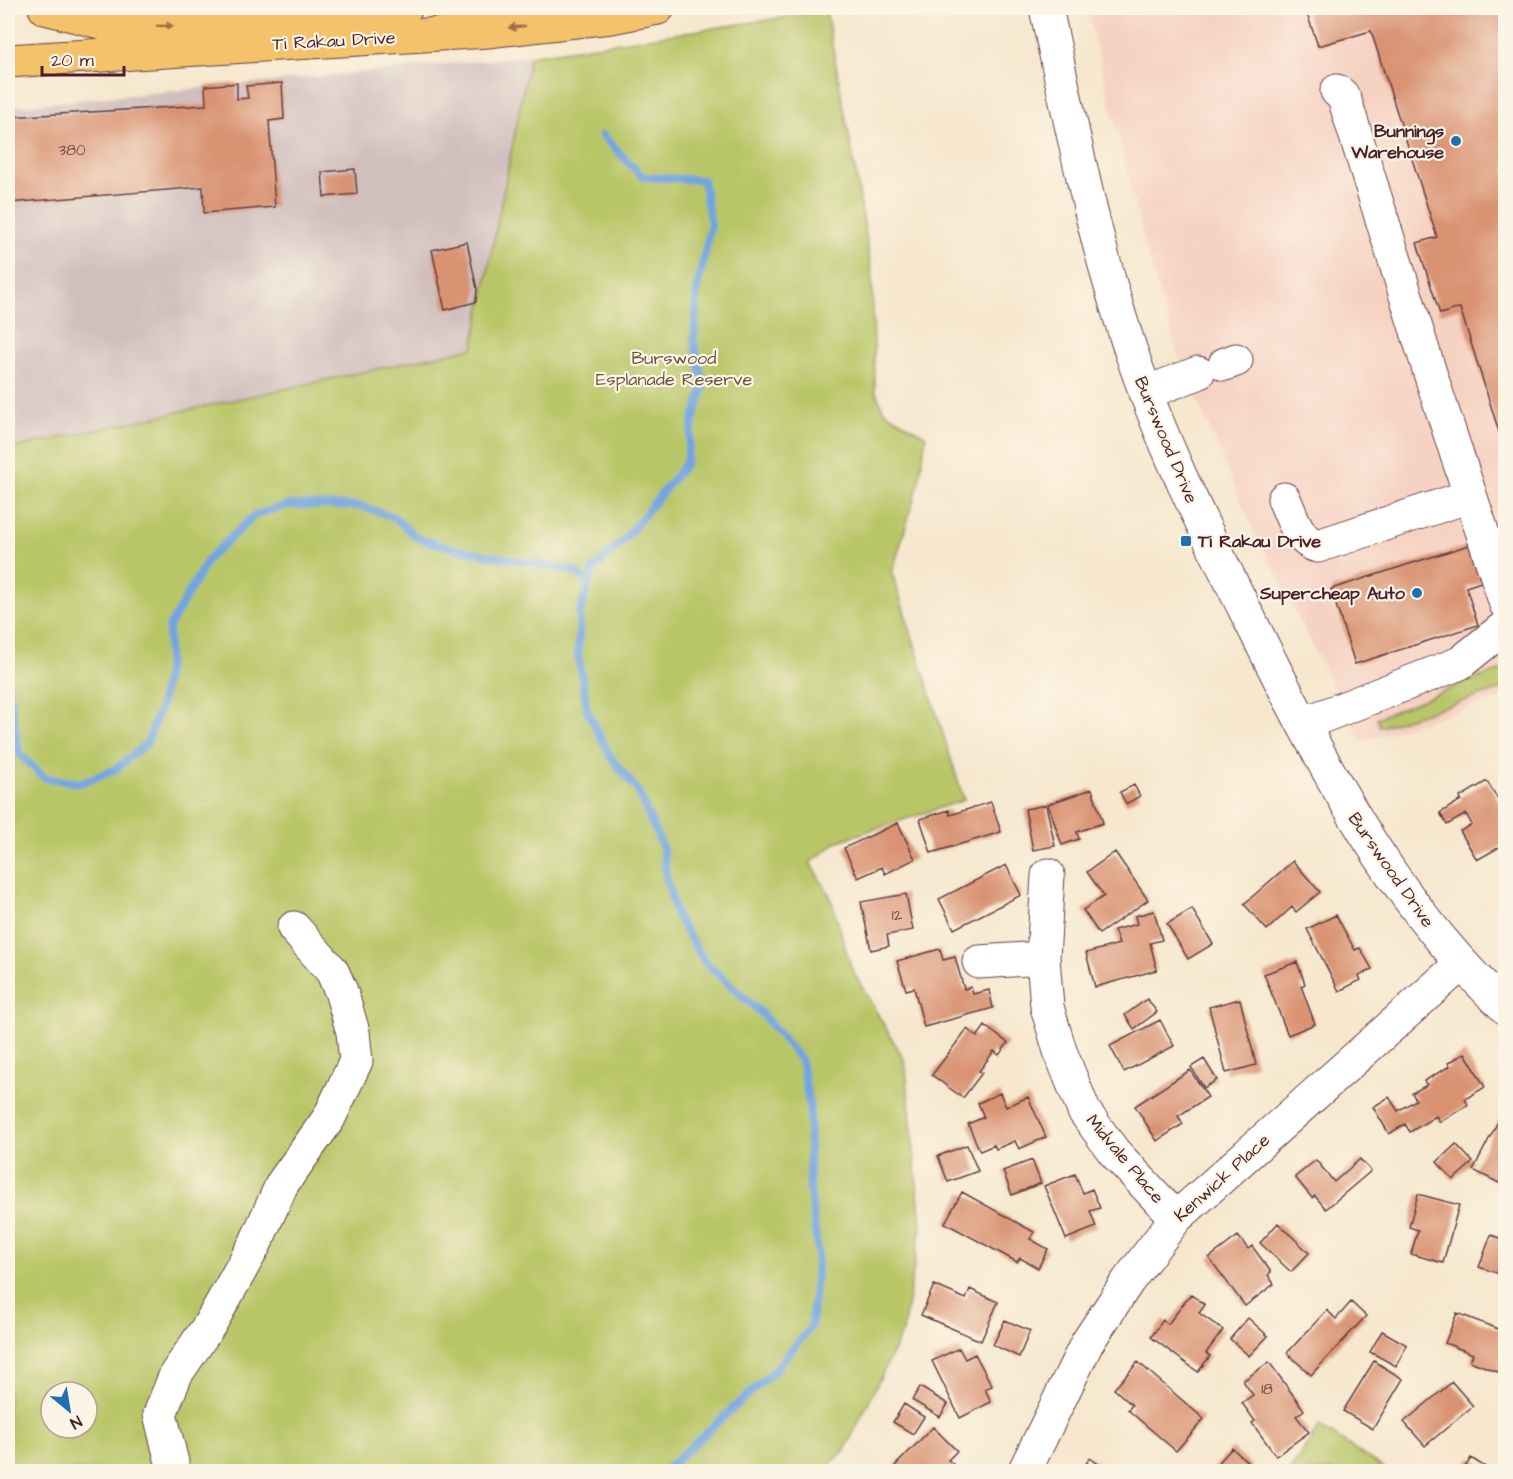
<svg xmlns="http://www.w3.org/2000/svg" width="1513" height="1479" font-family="'Architects Daughter',sans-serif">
<rect width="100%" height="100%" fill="#fcf5e5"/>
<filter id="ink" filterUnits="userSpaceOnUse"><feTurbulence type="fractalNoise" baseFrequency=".0167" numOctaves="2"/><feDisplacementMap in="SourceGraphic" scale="12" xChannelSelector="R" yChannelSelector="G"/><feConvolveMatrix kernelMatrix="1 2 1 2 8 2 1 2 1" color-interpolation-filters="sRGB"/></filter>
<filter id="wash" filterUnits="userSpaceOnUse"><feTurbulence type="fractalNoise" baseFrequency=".008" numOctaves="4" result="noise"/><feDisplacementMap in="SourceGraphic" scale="24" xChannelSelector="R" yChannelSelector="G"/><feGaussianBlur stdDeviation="1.35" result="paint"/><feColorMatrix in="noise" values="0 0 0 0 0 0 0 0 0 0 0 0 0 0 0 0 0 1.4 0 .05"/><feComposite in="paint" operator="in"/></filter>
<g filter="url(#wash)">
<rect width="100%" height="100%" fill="#f6e7ce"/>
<path fill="#f6d2c3" d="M1087 8H1505V696L1361 741 1250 522 1179 357 1146 249Z"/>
<path fill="#d1bfbd" d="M530 56 473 348 8 449V107Z"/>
<path fill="#b9c668" stroke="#82724a" stroke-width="1.5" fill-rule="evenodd" d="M826 11 855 169 872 274 875 390 884 411 926 436 919 482 892 573 964 800 838 841 810 863 830 896 852 970 905 1061 921 1225 903 1331 845 1450 823 1471H8V449L473 348 530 56ZM51 1392H87V1428H51Z
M1505 669V688L1380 727 1377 718 1469 681Z
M1319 1426 1388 1471H1290Z"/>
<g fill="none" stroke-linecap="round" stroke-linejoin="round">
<path stroke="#72a4de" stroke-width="8" d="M602 135 643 177 703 180 711 225 697 288 694 342 704 386 693 421 686 463 624 540 593 569 580 612 578 654 587 710 610 756 638 791 663 849 666 875 676 915 704 961 762 1014 801 1060 810 1109 809 1180 818 1255 811 1327 771 1374 663 1472
M8 684 19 754 45 778 81 783 116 769 147 743 160 708 168 666 169 627 208 559 255 515 289 505 360 506 394 517 417 538 456 549 574 571 589 583"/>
</g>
<g id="blocks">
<path fill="#d99373" d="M1305 8H1506V454L1460 308 1440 314 1417 243 1437 237 1371 31 1318 46Z
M237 83V99L248 98 246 86 282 83 284 119 269 121 275 207 204 213 203 187 8 203V117L206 105 205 86Z
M355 169 357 194 324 197 322 172Z
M467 242 477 289 476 302 445 310 432 250Z
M1469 545 1481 582 1466 587 1478 625 1355 664 1331 589Z
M1487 781 1506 813V850L1503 845 1477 860 1460 831 1472 825 1466 814 1447 825 1440 813 1461 800 1460 797Z
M1134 785 1140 796 1126 804 1120 792Z
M1092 789 1103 823 1077 832 1079 839 1062 845 1048 804Z
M991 802 1001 832 931 853 920 819 949 810 950 815Z
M1046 805 1055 846 1033 850 1025 809Z
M898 823 915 859 885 874 882 867 858 878 844 848Z
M1115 852 1148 900 1099 934 1083 910 1104 896 1087 872Z
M1293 861 1320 892 1296 912 1292 907 1267 930 1244 904Z
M1006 865 1021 895 954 929 939 899Z
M906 894 913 930 887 935 889 946 871 950 861 902Z
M1192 909 1213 944 1188 959 1167 924Z
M1154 911 1162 940 1150 943 1157 970 1095 987 1086 953 1119 944 1114 930 1137 924 1135 916Z
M1336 915 1355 950 1360 948 1372 969 1359 976 1361 980 1339 991 1307 929Z
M940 949 943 960 955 957 964 989 971 987 973 994 989 990 993 1008 924 1027 914 988 906 990 897 961Z
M1297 962 1305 984 1301 986 1315 1024 1288 1035 1264 974Z
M1147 999 1157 1012 1134 1029 1125 1015Z
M1240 999 1256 1065 1226 1073 1209 1007Z
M1160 1020 1174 1046 1124 1072 1110 1046Z
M985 1026 1008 1043 999 1055 994 1051 979 1071 982 1073 963 1098 932 1075 967 1029 977 1037Z
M1465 1053 1485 1087 1465 1099 1468 1105 1440 1122 1436 1116 1410 1132 1405 1124 1389 1134 1373 1107 1389 1097 1398 1111 1416 1100 1412 1093 1427 1085 1424 1081 1450 1066 1448 1063Z
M1204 1059 1217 1080 1204 1088 1191 1067Z
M1190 1070 1208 1097 1178 1116 1183 1124 1157 1141 1135 1106Z
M1000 1093 1006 1107 1028 1097 1046 1137 1019 1149 1015 1141 996 1149 994 1145 980 1151 968 1124 984 1117 978 1103Z
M1503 1112 1506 1114V1175L1501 1184 1473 1170Z
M1456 1144 1473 1162 1453 1180 1437 1162Z
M967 1145 978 1171 948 1182 938 1156Z
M1360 1159 1371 1171 1326 1209 1315 1196 1312 1198 1295 1177 1316 1160 1334 1182Z
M1032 1160 1041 1183 1012 1195 1003 1171Z
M1075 1174 1083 1193 1092 1189 1100 1208 1090 1211 1096 1227 1066 1239 1044 1186Z
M962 1192 1034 1232 1030 1239 1048 1249 1038 1268 1020 1258 1017 1262 945 1223Z
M1418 1194 1459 1205 1443 1263 1411 1254 1418 1230 1409 1227Z
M1278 1223 1309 1253 1291 1272 1260 1243Z
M1491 1235 1506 1240V1276L1479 1267Z
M1238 1236 1248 1249 1252 1246 1271 1272 1268 1275 1274 1284 1245 1306 1209 1258Z
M934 1285 966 1299 970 1289 998 1302 981 1341 921 1315Z
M1191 1294 1205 1305 1199 1313 1223 1330 1206 1353 1210 1356 1198 1372 1151 1337 1163 1320 1168 1324Z
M1351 1302 1366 1316 1311 1375 1287 1353 1327 1310 1336 1319Z
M1457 1313 1506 1332V1354L1498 1372 1470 1361 1473 1354 1445 1343Z
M1248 1318 1268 1336 1249 1356 1230 1339Z
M1005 1320 1030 1331 1019 1357 993 1345Z
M1382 1331 1407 1345 1396 1366 1370 1352Z
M959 1348 965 1359 975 1354 992 1386 985 1389 991 1402 960 1418 932 1361Z
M1374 1361 1403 1379 1373 1429 1343 1411Z
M1138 1362 1204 1419 1176 1451 1128 1410 1132 1405 1114 1389Z
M1269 1362 1304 1410 1296 1416 1309 1432 1276 1456 1252 1423 1255 1421 1242 1403 1253 1395 1243 1381Z
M1452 1382 1473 1406 1425 1446 1404 1422Z
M920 1387 948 1404 940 1417 912 1400Z
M904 1404 924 1417 913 1434 893 1422Z
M933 1427 957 1451 948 1460 954 1465 948 1472H889Z
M1232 1448 1255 1469 1253 1472H1210Z
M1090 1458 1110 1472H1080Z
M1471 1458 1493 1472H1462Z"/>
</g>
</g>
<g filter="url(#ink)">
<use href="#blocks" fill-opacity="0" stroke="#643d43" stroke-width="1.5"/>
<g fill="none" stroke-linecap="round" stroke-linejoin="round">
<defs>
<path id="minor" d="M1046 8C1072 128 1095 249 1136 366 1173 472 1226 571 1276 672 1338 794 1404 914 1506 1008
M1337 91 1342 95 1345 101 1431 376 1506 604
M1225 364 1236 360
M1145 393 1198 373
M1284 499C1292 516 1298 542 1318 546L1470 496
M1303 724 1460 663 1506 626
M1048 875 1043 958 1047 1007 1060 1051 1084 1111 1114 1152 1176 1218
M979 962 1043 958
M172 1472V1462L160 1414 176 1374 210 1324 255 1244 282 1184 329 1118 356 1061 353 1032 341 991 332 971 294 928
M1024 1472 1087 1343 1128 1281 1176 1218 1461 964"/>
<path id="major" d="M45 8 108 24 196 27 294 19C311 22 314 24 320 41
M321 39 328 27 344 19 406 8
M8 61 488 31 611 17 658 8"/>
</defs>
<use href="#minor" stroke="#643d43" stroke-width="35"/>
<use href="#major" stroke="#643d43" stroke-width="35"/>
<use href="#minor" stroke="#fff" stroke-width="33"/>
<use href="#major" stroke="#f3c26a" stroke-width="33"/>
</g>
<defs><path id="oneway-solid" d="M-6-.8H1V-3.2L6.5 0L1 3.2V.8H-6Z" transform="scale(1.5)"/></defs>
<g fill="#9e704a">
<use href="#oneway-solid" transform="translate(165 26) rotate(2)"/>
<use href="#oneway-solid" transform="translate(517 27) rotate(174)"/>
</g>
</g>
<g fill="#1f6fb2" stroke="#fcf5e5" stroke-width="2">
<circle cx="1456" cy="141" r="6"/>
<rect x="1180" y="535" width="12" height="12" rx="3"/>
<circle cx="1417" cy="593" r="6"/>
</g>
<g text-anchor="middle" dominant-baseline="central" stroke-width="4.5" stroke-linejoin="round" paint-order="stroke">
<g font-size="15" fill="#6e3c3d">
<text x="72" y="150">380</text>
<text x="897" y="915">12</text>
<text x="1267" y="1389">18</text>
</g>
<g font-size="18" fill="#4a1f2b" stroke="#fcf5e5">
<text transform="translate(334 41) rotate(-3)">Ti Rakau Drive</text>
<text transform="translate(1166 440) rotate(67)">Burswood Drive</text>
<text transform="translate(1391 870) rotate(55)">Burswood Drive</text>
<text transform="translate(1125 1159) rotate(50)">Midvale Place</text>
<text transform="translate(1222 1178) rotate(-42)">Kenwick Place</text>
</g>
<g font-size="18" font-weight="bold" fill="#4a1f2b" stroke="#fcf5e5" text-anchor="end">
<text x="1444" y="131">Bunnings<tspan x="1444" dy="21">Warehouse</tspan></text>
<text x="1198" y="541" text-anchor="start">Ti Rakau Drive</text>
<text x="1405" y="593">Supercheap Auto</text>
</g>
<g font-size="18" fill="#6b513d" stroke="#fcf5e5">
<text x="674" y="358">Burswood<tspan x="674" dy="21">Esplanade Reserve</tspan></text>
</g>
</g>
<rect width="1513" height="1479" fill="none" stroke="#fcf5e5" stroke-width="30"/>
<g transform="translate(69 1410) rotate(150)"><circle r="28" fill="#fcf5e5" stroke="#b59f9b" stroke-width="1.5"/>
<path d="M0-4.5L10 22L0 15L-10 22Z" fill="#1f6fb2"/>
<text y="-9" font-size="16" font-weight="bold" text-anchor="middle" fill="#4a1f2b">N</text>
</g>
<path d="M42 66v9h82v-9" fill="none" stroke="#4a1f2b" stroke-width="3"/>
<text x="51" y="66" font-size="18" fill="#4a1f2b" stroke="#fcf5e5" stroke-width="4.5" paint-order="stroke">20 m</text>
</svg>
